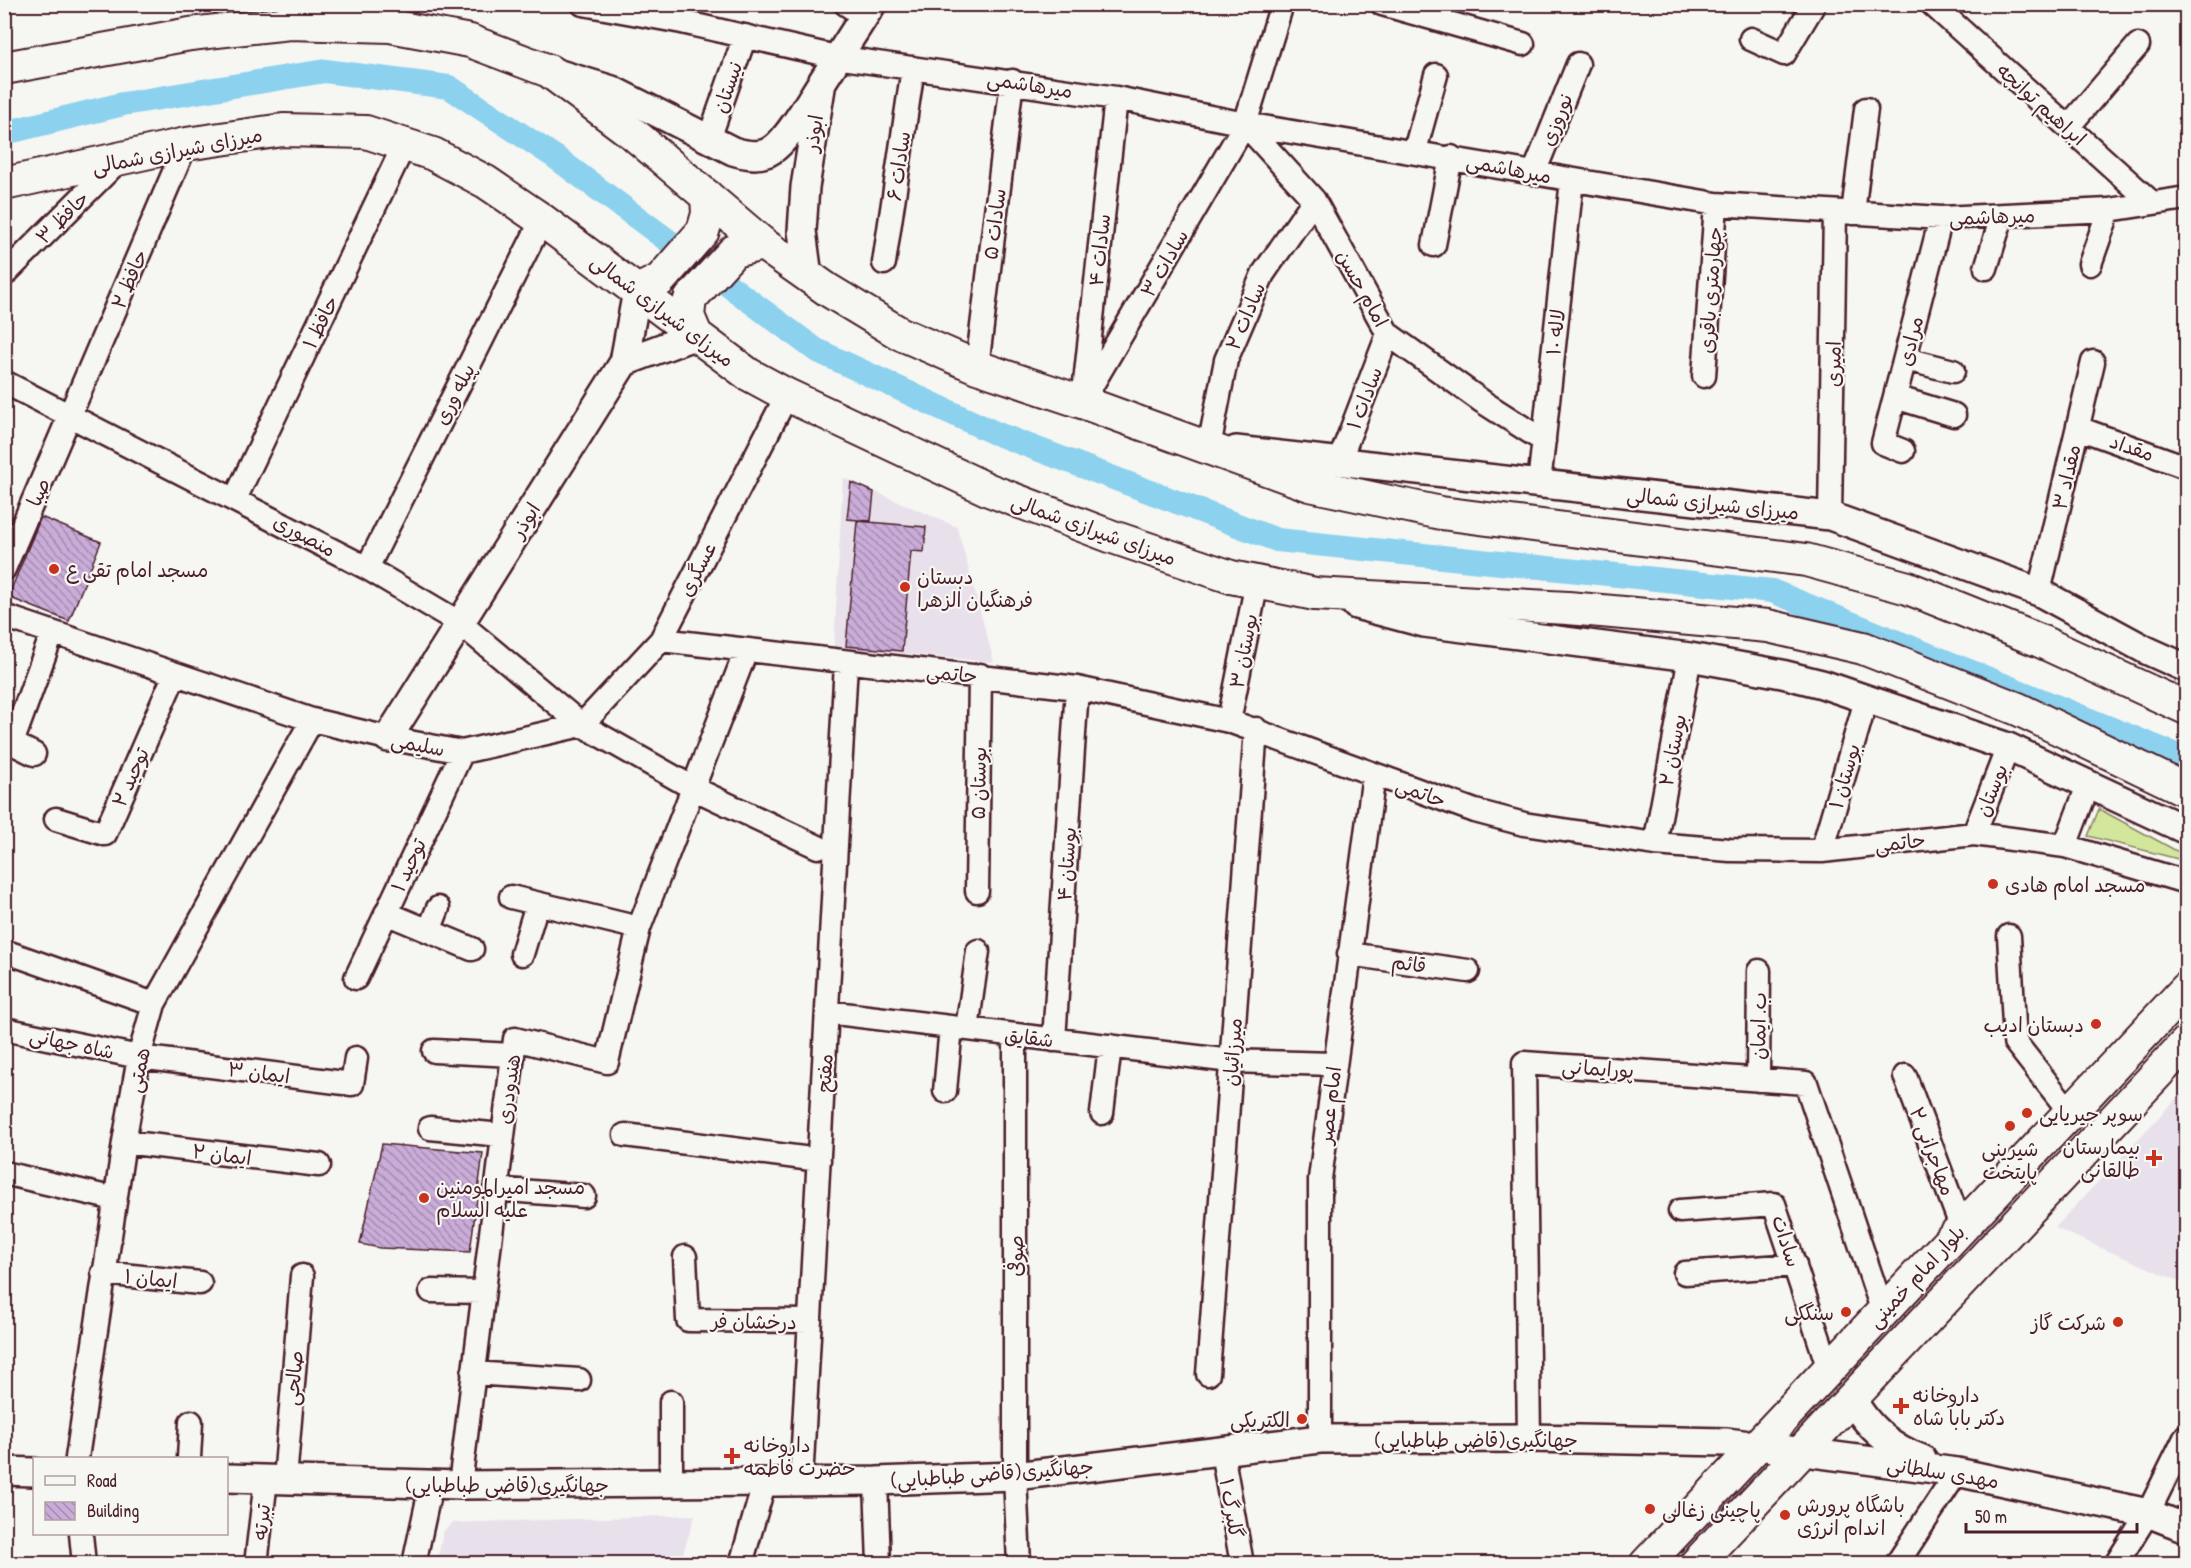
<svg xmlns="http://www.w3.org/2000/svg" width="2191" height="1568" font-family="'Patrick Hand','Playpen Sans Arabic',sans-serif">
<defs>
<pattern id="building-back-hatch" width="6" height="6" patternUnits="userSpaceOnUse" patternTransform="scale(1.5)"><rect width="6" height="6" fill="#c9acd8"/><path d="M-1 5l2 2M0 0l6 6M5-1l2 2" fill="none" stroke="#a58baf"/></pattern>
</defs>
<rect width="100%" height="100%" fill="#f6f6f2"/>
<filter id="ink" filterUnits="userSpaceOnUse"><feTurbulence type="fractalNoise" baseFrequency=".0167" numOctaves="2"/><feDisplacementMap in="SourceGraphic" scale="12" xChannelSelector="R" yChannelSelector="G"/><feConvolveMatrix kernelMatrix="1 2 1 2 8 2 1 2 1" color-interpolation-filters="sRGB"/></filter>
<g filter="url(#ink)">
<path fill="#e8e0ea" d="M843 478 957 527 994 662 834 647Z
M2186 1088V1284L2055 1228Z
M695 1515 680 1563H437L443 1532 452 1523Z"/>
<path fill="#d2e79c" stroke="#8e8364" stroke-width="1.5" d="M2099 809 2186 856V861L2088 836Z"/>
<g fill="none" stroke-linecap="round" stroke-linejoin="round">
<path stroke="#8cd1ee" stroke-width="24" d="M4 133 123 104 325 71 449 87 555 157 816 350 995 433 1277 540 1772 591 2186 759"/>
</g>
<path fill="url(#building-back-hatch)" stroke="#4a1f2b" stroke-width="1.5" d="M851 482 874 492 871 521 847 519Z
M41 517 101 542 69 621 8 597Z
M857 521 926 527 924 552 911 551 902 651 846 646Z
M382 1144 483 1153 470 1252 380 1248 360 1244Z"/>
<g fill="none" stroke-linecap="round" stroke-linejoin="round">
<defs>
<path id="minor" d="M583 4 682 22 836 57 1116 98 1245 124 1716 204 1941 218 2109 210 2186 198
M846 4 864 16
M1382 4 1523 44
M1932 4 2152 203
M1751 39 1784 54 1814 4
M1245 124 1314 200 1388 334 1483 402 1544 441
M2068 127 2138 45
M709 139 745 36
M1415 150 1436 75
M1534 173 1578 64
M1853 213 1866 109
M1434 245 1451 157
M884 263 913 68
M2090 264 2109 210
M1986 268 2002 216
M4 275 119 160
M1906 359 1953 371
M977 367 1012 81
M1704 376 1716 204
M4 382 367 568 460 623 582 725 661 640 787 395
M1084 392 1116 98
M1895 397 1954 415
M1082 402 1245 124 1282 4
M2078 428 2186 467
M1209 447 1226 360 1263 274 1314 200
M1903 451 1883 443 1941 218
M1339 462 1388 334
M1539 484 1572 180
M235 499 404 145
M1830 516 1835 212
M367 568 542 220
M4 569 186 144
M2039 592 2093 362
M4 616 312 720 388 738 462 752 582 725 695 789 818 847
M661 640 1077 688 1229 721 1475 811 1524 824 1655 844 1730 850 1822 851 1974 834 2065 846 2186 882
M1229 721 1257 582
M4 740 12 743 52 634
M12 743 34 754
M56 819 105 834 175 674
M1974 834 2008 747
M1655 844 1690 657
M2065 846 2089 783
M1822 851 1866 700
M977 891 980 675
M511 897 639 928
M386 913 472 949
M429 931 438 908
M2009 936 2015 1042 2070 1112
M4 951 154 1004
M522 954 537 904
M1349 954 1468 971
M356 978 462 752
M827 1012 1231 1061 1334 1064
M4 1029 139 1057 352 1084 356 1058
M967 1029 978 951
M1015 1035V1476L1019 1564
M1054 1040 1077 688
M434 1051 513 1055
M1905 1076 1961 1226
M1758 1080 1759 971
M945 1091 951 1027
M1102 1113 1110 1046
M430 1128 501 1135
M625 1135 819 1160
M124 1142 319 1165
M4 1173 115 1199
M495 1189 584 1196
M1680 1211 1774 1204 1829 1369
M685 1257 688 1320 810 1321
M103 1273 200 1283
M1685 1273 1795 1265
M431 1291 483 1292
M473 1373 579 1380
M1208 1374 1256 729
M1529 1438 1524 1063 1806 1083 1883 1312
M1320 1439V1179L1374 774
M1222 1452 1242 1564
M77 1458 124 1142 139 1057 154 1004 312 720
M189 1458 191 1422
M285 1480 302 1276
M876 1481 879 1564
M801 1482 846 663
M671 1484V1402
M460 1485 515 1039 607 1062 639 928 746 651
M81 1534 84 1564
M1898 1562 1957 1472
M256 1564 266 1480
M414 1564 431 1485
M741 1564 764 1484
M2116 1564 2148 1513 2186 1436"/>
<path id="tertiary" d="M553 72 612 90 733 151C743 154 755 157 766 153 786 146 809 101 822 82
M808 276 802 231 805 187 822 82 872 4
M624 362 696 335
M1236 450 1830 516 2039 592 2146 650 2186 668
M1356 605 1424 623 1690 657 1782 674 1822 684 2008 747 2186 830
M388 738 624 362 637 291
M1852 1399C1868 1428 1890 1447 1922 1459
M4 1471 34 1472
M226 1478 460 1485 876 1481 1015 1476 1320 1439 1529 1438 1727 1442 1957 1472 2148 1513 2186 1528"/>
<path id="secondary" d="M4 68 190 34 290 23 390 26 470 41 549 71 636 136 763 244 828 290 899 333 977 367 1082 402 1310 485 1441 513 1806 560 1908 588 2040 641 2186 708
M4 184 186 144 283 130 366 132 433 154 486 182 542 220 748 374 787 395 989 490 1110 536 1231 577 1315 594 1568 608 1768 626 1863 648 2018 709 2186 790
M637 291 660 280 703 231 708 214 707 196
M696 335 688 316 690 299 734 251 763 244
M1646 1564 2186 989
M1696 1564 2186 1043"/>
</defs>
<use href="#minor" stroke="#4a1f2b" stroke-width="27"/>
<use href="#tertiary" stroke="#4a1f2b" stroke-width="32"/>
<use href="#secondary" stroke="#4a1f2b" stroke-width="36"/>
<use href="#minor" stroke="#f6f6f2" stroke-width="22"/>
<use href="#tertiary" stroke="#f6f6f2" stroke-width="27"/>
<use href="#secondary" stroke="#f6f6f2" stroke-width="32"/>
</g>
</g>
<g fill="#c8321e" stroke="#f6f6f2" stroke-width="2">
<circle cx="54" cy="569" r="6"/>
<circle cx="905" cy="587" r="6"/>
<circle cx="1993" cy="884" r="6"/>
<circle cx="2096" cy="1024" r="6"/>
<circle cx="2027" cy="1113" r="6"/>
<circle cx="2010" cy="1126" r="6"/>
<path d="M2151 1149h6v6h6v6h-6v6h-6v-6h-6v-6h6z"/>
<circle cx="424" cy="1198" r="6"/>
<circle cx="1846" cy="1312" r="6"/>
<circle cx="2118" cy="1322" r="6"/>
<path d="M1898 1397h6v6h6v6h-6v6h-6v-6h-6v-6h6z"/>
<circle cx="1302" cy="1419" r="6"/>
<path d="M729 1447h6v6h6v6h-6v6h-6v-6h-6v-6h6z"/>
<circle cx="1650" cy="1509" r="6"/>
<circle cx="1785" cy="1515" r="6"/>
</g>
<g text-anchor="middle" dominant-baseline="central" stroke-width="4.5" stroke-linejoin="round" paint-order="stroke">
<g font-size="20" fill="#4a1f2b" stroke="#f6f6f2">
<text transform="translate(1030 84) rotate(9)">میرهاشمی</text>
<text transform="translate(727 87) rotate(-71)">نیستان</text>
<text transform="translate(2042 104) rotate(42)">ابراهیم توانچه</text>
<text transform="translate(1556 119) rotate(-68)">نوروزی</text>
<text transform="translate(813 133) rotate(-81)">ابوذر</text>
<text transform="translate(177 150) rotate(-11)">میرزای شیرازی شمالی</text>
<text transform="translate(898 166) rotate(-82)">سادات ۶</text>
<text transform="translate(1509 168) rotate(11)">میرهاشمی</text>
<text transform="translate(1992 216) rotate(-2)">میرهاشمی</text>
<text transform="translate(62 217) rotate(-45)">حافظ ۳</text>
<text transform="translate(994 224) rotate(-83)">سادات ۵</text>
<text transform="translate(1099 250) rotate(-84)">سادات ۴</text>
<text transform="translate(1164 263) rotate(-60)">سادات ۳</text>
<text transform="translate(129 279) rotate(-67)">حافظ ۲</text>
<text transform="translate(1363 288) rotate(61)">امام حسن</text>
<text transform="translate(1710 290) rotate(-86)">چهارمتری باقری</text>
<text transform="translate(663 310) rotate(37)">میرزای شیرازی شمالی</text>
<text transform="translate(1245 316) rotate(-67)">سادات ۲</text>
<text transform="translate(320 322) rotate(-64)">حافظ ۱</text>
<text transform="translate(1555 332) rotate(-84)">لاله ۱۰</text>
<text transform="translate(1910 341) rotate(-76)">مرادی</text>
<text transform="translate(1833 364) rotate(-89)">امیری</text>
<text transform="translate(454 394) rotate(-63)">پیله وری</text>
<text transform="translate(1364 398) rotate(-69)">سادات ۱</text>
<text transform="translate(2132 447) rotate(19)">مقداد</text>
<text transform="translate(2066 477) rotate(-77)">مقداد ۳</text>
<text transform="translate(38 492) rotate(-66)">صبا</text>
<text transform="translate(1713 503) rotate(6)">میرزای شیرازی شمالی</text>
<text transform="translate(525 520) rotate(-58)">ابوذر</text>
<text transform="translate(1094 529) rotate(20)">میرزای شیرازی شمالی</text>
<text transform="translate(305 535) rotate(28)">منصوری</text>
<text transform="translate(697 569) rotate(-63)">عسگری</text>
<text transform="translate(1243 651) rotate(-79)">بوستان ۳</text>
<text transform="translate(952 673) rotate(6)">حاتمی</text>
<text transform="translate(418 744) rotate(11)">سلیمی</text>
<text transform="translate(1672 750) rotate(-79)">بوستان ۲</text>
<text transform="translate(1844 776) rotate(-74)">بوستان ۱</text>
<text transform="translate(130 777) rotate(-66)">توحید ۲</text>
<text transform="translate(978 783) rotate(-89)">بوستان ۵</text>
<text transform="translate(1991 790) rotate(-68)">بوستان</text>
<text transform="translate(1421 792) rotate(20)">حاتمی</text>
<text transform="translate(1900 842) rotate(-7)">حاتمی</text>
<text transform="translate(1066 864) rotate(-86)">بوستان ۴</text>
<text transform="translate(408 865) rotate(-65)">توحید ۱</text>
<text transform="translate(1409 963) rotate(8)">قائم</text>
<text transform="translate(1758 1026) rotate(-89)">ب. ایمان</text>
<text transform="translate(1029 1037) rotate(7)">شقایق</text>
<text transform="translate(72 1043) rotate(12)">شاه جهانی</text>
<text transform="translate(1232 1052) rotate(-86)">میرزائیان</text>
<text transform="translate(1598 1068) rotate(4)">پورایمانی</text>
<text transform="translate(138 1070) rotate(-78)">همتی</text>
<text transform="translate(259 1072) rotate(7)">ایمان ۳</text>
<text transform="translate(824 1073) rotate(-87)">مفتح</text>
<text transform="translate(508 1089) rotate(-82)">هندودری</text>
<text transform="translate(1329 1105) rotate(-83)">امام عصر</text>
<text transform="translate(1933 1151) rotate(69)">مهاجرانی ۲</text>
<text transform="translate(222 1154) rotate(7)">ایمان ۲</text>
<text transform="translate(1787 1241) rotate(72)">سادات</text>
<text transform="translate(1015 1256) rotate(-90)">صوفی</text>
<text transform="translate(1916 1276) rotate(-47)">بلوار امام خمینی</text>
<text transform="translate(151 1278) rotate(6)">ایمان ۱</text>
<text transform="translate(754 1321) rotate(1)">درخشان فر</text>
<text transform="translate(293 1378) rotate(-85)">صالحی</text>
<text x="1476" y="1439">جهانگیری(قاضی طباطبایی)</text>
<text transform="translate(1943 1472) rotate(9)">مهدی سلطانی</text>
<text transform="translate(992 1473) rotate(-4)">جهانگیری(قاضی طباطبایی)</text>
<text x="507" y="1484">جهانگیری(قاضی طباطبایی)</text>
<text transform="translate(1232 1508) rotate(80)">گلبرگ ۱</text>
<text transform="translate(261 1522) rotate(-84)">تبرته</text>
</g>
<g font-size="20" fill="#4a1f2b" stroke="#f6f6f2" text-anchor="start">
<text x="66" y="569">مسجد امام تقی ع</text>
<text x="917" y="576">دبستان<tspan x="917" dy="23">فرهنگیان الزهرا</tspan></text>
<text x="2005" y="884">مسجد امام هادی</text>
<text x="2084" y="1024" text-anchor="end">دبستان ادیب</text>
<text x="2039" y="1113">سوپر جیریایی</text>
<text x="2140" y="1146" text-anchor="end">بیمارستان<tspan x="2140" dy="23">طالقانی</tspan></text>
<text x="2010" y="1148" text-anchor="middle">شیرینی<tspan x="2010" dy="23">پایتخت</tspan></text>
<text x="436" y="1186">مسجد امیرالمومنین<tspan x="436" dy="23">علیه السلام</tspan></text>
<text x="1834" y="1312" text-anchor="end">سنگکی</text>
<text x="2106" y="1322" text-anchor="end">شرکت گاز</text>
<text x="1913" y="1394">داروخانه<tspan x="1913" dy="23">دکتر بابا شاه</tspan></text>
<text x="1290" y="1419" text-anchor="end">الکتریکی</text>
<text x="744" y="1444">داروخانه<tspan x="744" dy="23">حضرت فاطمه</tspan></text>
<text x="1797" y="1504">باشگاه پرورش<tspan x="1797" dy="23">اندام انرژی</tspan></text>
<text x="1662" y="1509">پاچینی زغالی</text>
</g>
</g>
<rect width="2191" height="1568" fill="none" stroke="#f6f6f2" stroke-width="24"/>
<rect x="12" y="12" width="2167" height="1544" fill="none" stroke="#4a1f2b" stroke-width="2" filter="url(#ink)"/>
<rect x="33" y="1457" width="195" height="78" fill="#f6f6f2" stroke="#b1a0a2" stroke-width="1.5"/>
<rect x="45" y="1476" width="30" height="9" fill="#f6f6f2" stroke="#b1a0a2" stroke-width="1.5"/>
<text x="87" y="1487" font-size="18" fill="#4a1f2b">Road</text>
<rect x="45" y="1502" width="30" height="18" fill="url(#building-back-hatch)" stroke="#b1a0a2" stroke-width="1.5"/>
<text x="87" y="1517" font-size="18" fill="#4a1f2b">Building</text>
<path d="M1966 1523v9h171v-9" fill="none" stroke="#4a1f2b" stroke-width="3"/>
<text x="1975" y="1523" font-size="18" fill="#4a1f2b" stroke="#f6f6f2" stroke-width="4.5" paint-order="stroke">50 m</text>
</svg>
